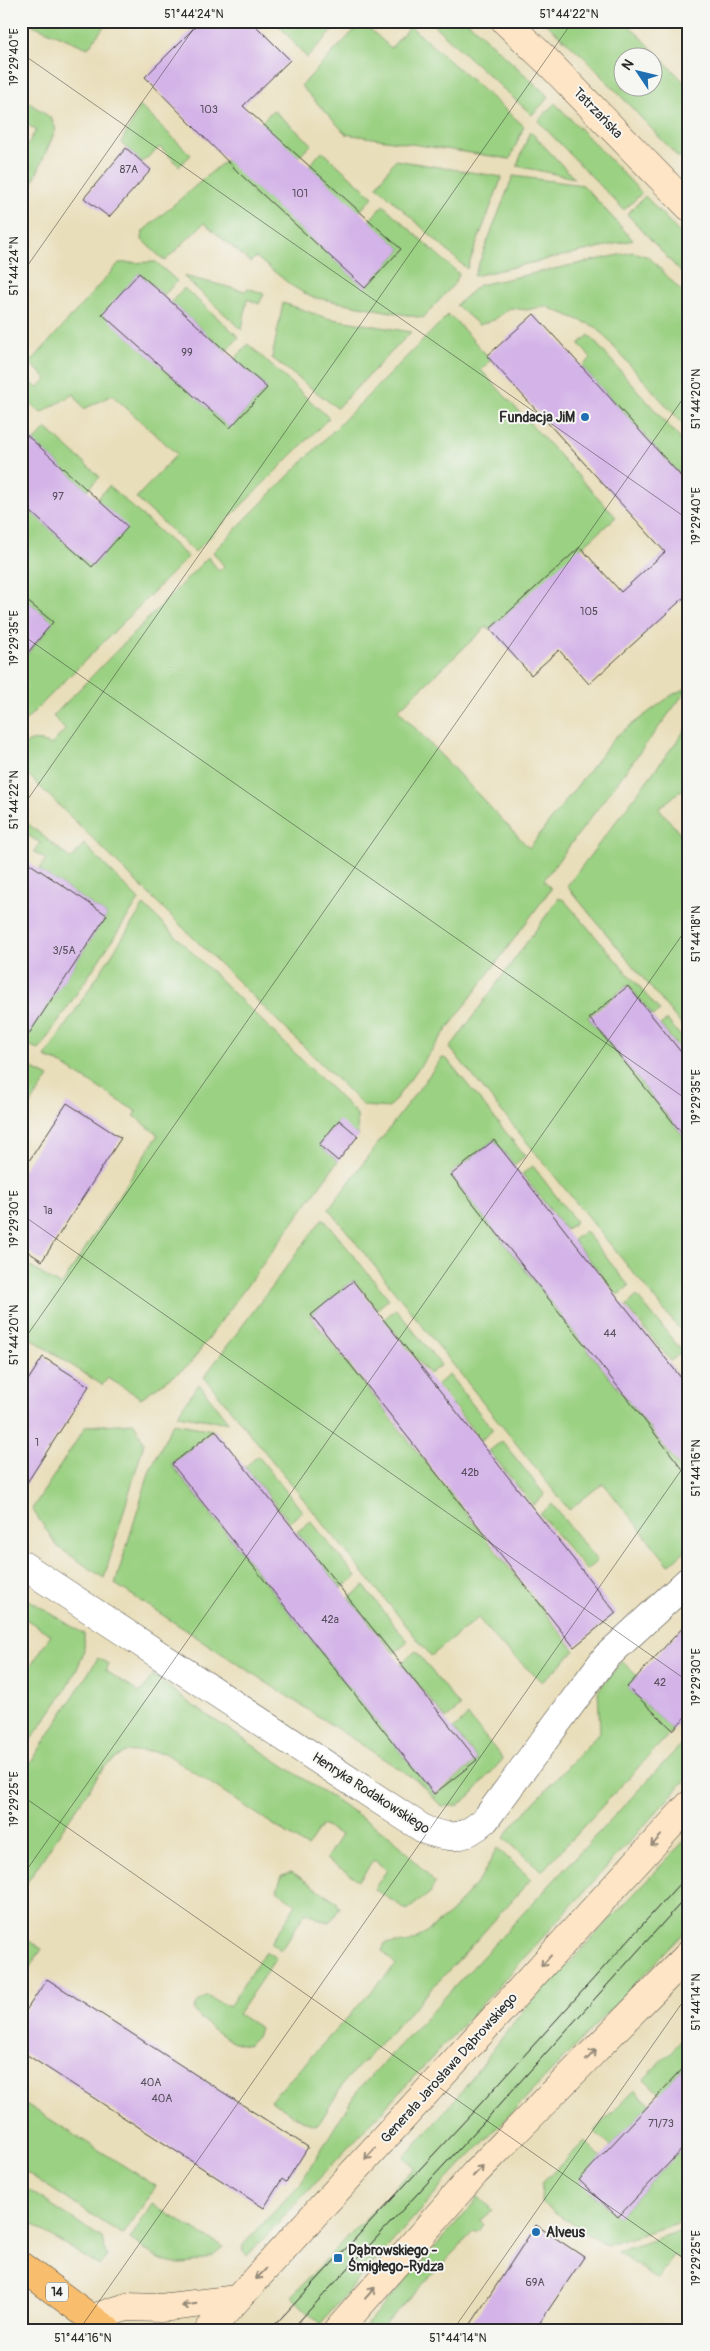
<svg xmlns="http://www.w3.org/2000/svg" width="710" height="2351" font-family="Pangolin,sans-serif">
<rect width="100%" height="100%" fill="#f6f6f2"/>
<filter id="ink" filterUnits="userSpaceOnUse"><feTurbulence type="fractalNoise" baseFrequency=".02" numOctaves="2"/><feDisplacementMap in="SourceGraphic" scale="10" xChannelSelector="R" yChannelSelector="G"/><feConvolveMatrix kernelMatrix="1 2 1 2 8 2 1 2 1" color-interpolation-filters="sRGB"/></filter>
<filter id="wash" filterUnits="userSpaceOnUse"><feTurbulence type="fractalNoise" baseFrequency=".0096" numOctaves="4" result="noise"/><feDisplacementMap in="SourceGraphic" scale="20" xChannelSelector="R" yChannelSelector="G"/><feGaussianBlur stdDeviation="1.12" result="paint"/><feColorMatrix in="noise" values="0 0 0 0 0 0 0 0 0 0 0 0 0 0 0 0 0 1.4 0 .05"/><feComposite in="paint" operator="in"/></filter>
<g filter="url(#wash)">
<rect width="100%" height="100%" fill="#e9deba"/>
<path fill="#9bd183" stroke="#637e57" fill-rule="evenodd" d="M23 21H108L88 48Z
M279 21H341L307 58 278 24Z
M429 21H467L549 97 532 115Z
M543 21H625L689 87V149L679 158 585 58ZM622 58H652V88H622Z
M362 22 391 48 410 26 524 126 510 159 346 134 301 86Z
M21 97 51 118 56 129 27 196 21 195V156L36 130 21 121Z
M555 103 642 193 624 210 538 121Z
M140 106 191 155 179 166 160 147 142 162 121 143Z
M273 110 312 144 299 157 241 174 365 288 401 249 369 221 383 205 459 274 455 283 423 318 311 297 292 286 256 257 250 262 204 223 165 261 142 240 143 231 227 159Z
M530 131 574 178 517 166Z
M322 151 373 197 359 212 309 166Z
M395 160 502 177 467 269 377 186Z
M513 176 583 185 633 240 474 276Z
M645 196 689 243V281L627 214Z
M633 252 649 257 689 299V431L596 327 545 306 527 310 510 308 494 320 479 325 456 305 479 285Z
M156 262 177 281 164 295 139 273 103 314 230 428 267 388 235 359 248 344 329 418 195 552 136 498 177 454 112 395 84 409 74 394 41 413 21 395V373L37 388 47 379 30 363 119 263Z
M183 276 245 291 248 288 264 294 259 304 247 299 242 330Z
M184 288 239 337 226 351 171 302Z
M283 303 327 318 411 332 337 408 272 358Z
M448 315 454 319 491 360 481 370 616 517 490 629 486 627 398 710 529 848 615 737 672 695 689 687 546 877 544 880 551 889 389 1108 364 1106 23 770 21 748C32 737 38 740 51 745L65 730 53 716 208 557 219 571 224 566 213 552Z
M589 335 689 449V479L686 481 582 367 591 358 579 344Z
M46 428 100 477 87 490 34 442Z
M109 486 188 557 21 725V662L53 622 21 596V503L92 567 127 527 97 499Z
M686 729 689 733V784L659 808 689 845V1034L567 886Z
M21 818 71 859 84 844 139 900 39 1050 23 1042 107 915 39 870 46 859 34 852 40 843 21 831Z
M559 898 564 900 660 1011 653 1016 628 985 588 1017 689 1143V1341L450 1048Z
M144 905 357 1114 358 1136 338 1121 319 1145 338 1161 189 1365 141 1398 108 1378 102 1385 21 1332V1261L61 1286 158 1135 134 1116 137 1112 58 1062 45 1057Z
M667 1020 689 1046V1060L660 1025Z
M442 1058 447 1059 525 1156 514 1165 494 1140 450 1174 689 1479V1547L669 1565 603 1483 569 1510 329 1209Z
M21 1063 49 1077 21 1118Z
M533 1166 576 1222 566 1230 522 1174Z
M323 1218 389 1299 377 1309 354 1280 310 1316 575 1651 542 1682 498 1642 478 1618 431 1656 204 1377Z
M585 1231 629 1286 618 1295 573 1240Z
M637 1296 682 1351 671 1361 626 1306Z
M396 1309 441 1365 429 1374 384 1319Z
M449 1375 493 1430 481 1440 437 1385Z
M199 1384 229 1423 177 1415Z
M134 1423 144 1443 104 1578 58 1547 32 1509 86 1426Z
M173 1423 213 1430 171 1464 435 1795 478 1760 453 1729 468 1716 503 1759 472 1794 457 1806H441L419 1782 115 1584 150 1470Z
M502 1441 545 1495 533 1505 489 1451Z
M258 1456 302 1511 290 1522 245 1467Z
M552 1504 597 1561 586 1570 540 1514Z
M311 1521 356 1577 341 1588 297 1532Z
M364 1586 408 1642 394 1653 349 1598Z
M21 1595 84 1634C84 1640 85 1647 83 1654 75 1682 39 1727 21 1754V1681L51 1635 21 1616Z
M416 1651 460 1707 446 1719 401 1663Z
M98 1658 109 1664 106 1671 140 1693 153 1675 192 1705 393 1838 435 1883 430 1893 407 1910 374 1889 387 1870 374 1860 359 1880 326 1859 341 1835 322 1825 307 1847 165 1753 151 1751 125 1752 104 1767 21 1891V1778Z
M622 1661 637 1676 627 1687 673 1730 542 1871 504 1838 512 1826 600 1732 598 1691Z
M689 1736V1776L496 1989 247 2256 243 2252V2245L300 2184 357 2091Z
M689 1836V1928L445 2182 320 2324 291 2296 414 2168 404 2157 457 2097 521 2013Z
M497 1848 531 1879 465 1953 345 2081 320 2122 316 2124 302 2120 270 2101 396 1965 382 1951 385 1943H407L417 1939 451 1913 483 1875Z
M292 1872 336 1901 340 1908 330 1922 320 1920 306 1912 281 1950 271 1943 296 1905 277 1890 282 1875Z
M21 1923 26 1939 42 1949 21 1980Z
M265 1951 276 1958 238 2014 260 2028 257 2037 249 2045C230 2045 204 2025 194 2010L198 2002 207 1996 229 2007Z
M683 2039 689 2043V2062L660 2094 644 2079Z
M634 2090 650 2104 610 2147 594 2131Z
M21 2101 156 2186 123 2235 21 2169Z
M585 2141 601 2157 579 2181 618 2217 689 2142V2219L606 2246 541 2203 542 2183Z
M21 2185 102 2238 107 2256 99 2266 21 2217Z
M479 2197 492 2210 481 2221 484 2225 476 2233 474 2231 379 2330H362Z
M152 2204 223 2247C209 2260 183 2269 164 2261 152 2256 141 2246 130 2239Z
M689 2228V2264L674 2255 658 2279 617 2252Z"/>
<g id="blocks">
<path fill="#d4b3e8" d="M201 21H251L290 60 243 106 401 249 365 288 240 174 145 77Z
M126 148 151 170 109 217 84 198Z
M139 273 267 388 230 428 102 314Z
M534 314 689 485V593L589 684 559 650 531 675 490 629 580 547 621 592 665 552 487 356Z
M21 430 128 527 92 567 21 503Z
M21 596 53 622 21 661Z
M21 858 107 915 21 1046Z
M628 986 689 1062V1142L589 1018Z
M67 1103 121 1138 42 1261 21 1247V1173Z
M339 1120 358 1136 338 1161 319 1145Z
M494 1140 689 1388V1477L451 1175Z
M353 1281 616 1613 574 1647 311 1315Z
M43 1357 89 1386 21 1492V1391Z
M215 1430 477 1760 434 1794 172 1464Z
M689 1621V1713L673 1730 627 1687Z
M47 1979 308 2147 286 2182 282 2179 264 2208 21 2051V2018Z
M689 2062V2142L618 2217 579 2180Z
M536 2225 584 2257 535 2330H467Z"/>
</g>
</g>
<g filter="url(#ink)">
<use href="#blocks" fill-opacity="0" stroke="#484640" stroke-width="1"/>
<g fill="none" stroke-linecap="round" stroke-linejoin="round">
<defs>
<path id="street" d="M21 1564 425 1830C452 1840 464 1839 485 1820L606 1657 689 1580"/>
<path id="secondary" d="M505 21 546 60 689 207
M92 2318 127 2307 160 2308 237 2299
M209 2330 689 1805
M338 2330 475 2173 689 1954"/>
<path id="primary" d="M21 2266 107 2330"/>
</defs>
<use href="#street" stroke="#484640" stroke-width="29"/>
<use href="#secondary" stroke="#484640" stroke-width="29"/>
<use href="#primary" stroke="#484640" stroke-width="29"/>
<use href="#street" stroke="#fff" stroke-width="28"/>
<use href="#secondary" stroke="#fde5c5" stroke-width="28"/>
<use href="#primary" stroke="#f9be6d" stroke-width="28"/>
<path stroke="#2b2b2b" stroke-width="1" d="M21 2328 23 2330
M270 2330 474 2111 689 1873
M291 2330 483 2123 689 1894"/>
</g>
<defs><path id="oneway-shaft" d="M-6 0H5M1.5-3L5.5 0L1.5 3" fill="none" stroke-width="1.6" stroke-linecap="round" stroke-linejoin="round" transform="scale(1.25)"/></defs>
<g stroke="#948878">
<use href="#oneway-shaft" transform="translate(656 1841) rotate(132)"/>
<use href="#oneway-shaft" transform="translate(546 1961) rotate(132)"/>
<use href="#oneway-shaft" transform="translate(591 2055) rotate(-46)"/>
<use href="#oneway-shaft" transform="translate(370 2154) rotate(132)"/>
<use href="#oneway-shaft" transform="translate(478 2171) rotate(-47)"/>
<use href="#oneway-shaft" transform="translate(261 2274) rotate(134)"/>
<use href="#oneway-shaft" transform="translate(370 2293) rotate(-49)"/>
<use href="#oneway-shaft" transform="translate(189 2305) rotate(171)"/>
</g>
</g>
<path fill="none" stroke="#2b2b2b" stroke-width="1" stroke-opacity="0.45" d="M21 53 689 520M21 275 199 21M21 634 689 1101M21 809 573 21M21 1214 689 1682M21 1344 689 390M21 1795 689 2262M21 1878 689 925M79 2330 689 1459M453 2330 689 1993"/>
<g fill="#1f6fb2" stroke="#f6f6f2" stroke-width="2">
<circle cx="585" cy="417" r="5"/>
<circle cx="536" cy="2232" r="5"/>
<rect x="333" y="2253" width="10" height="10" rx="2.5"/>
</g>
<g text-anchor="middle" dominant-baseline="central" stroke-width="4" stroke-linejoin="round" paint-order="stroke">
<g font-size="11" fill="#554d5a">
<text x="209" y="109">103</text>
<text x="129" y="169">87A</text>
<text x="300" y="193">101</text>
<text x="187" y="352">99</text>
<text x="58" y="496">97</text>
<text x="589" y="611">105</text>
<text x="64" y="950">3/5A</text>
<text x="48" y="1210">1a</text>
<text x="610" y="1333">44</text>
<text x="37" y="1442">1</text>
<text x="470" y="1472">42b</text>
<text x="330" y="1619">42a</text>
<text x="660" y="1682">42</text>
<text x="151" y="2082">40A</text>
<text x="162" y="2098">40A</text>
<text x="661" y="2123">71/73</text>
<text x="535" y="2282">69A</text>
</g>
<rect fill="#f6f6f2" stroke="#686867" stroke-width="1" x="46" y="2282.5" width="22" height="19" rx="4"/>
<g font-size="12" font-weight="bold" fill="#2b2b2b">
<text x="57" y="2292">14</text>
</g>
<g font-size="14" fill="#2b2b2b" stroke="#f6f6f2">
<text transform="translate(598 113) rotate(46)">Tatrzańska</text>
<text transform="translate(371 1793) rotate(33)">Henryka Rodakowskiego</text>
<text transform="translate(449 2068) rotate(-48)">Generała Jarosława Dąbrowskiego</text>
</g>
<g font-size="14" font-weight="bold" fill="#2b2b2b" stroke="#f6f6f2" text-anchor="start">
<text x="575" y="417" text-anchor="end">Fundacja JiM</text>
<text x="546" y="2232">Alveus</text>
<text x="348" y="2250">Dąbrowskiego -<tspan x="348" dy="16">Śmigłego-Rydza</tspan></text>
</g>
</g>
<rect width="710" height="2351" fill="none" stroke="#f6f6f2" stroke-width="55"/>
<g transform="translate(638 72) rotate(305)"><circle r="24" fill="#f6f6f2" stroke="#a5a5a2"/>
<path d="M0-4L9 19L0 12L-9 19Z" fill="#1f6fb2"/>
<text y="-8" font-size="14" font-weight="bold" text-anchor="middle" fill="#2b2b2b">N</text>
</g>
<rect x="28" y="28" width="654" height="2296" fill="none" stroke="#2b2b2b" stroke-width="2"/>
<g font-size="12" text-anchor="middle" fill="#2b2b2b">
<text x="194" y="18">51°44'24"N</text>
<text x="569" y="18">51°44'22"N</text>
<text transform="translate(14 57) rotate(-90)" y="4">19°29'40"E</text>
<text transform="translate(14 266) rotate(-90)" y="4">51°44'24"N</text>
<text transform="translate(696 399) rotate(-90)" y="4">51°44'20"N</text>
<text transform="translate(696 516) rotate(-90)" y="4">19°29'40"E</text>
<text transform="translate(14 638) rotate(-90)" y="4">19°29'35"E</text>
<text transform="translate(14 800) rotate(-90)" y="4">51°44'22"N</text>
<text transform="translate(696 934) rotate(-90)" y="4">51°44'18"N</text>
<text transform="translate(696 1097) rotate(-90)" y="4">19°29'35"E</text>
<text transform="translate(14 1219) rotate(-90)" y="4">19°29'30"E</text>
<text transform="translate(14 1335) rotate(-90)" y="4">51°44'20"N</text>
<text transform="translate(696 1468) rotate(-90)" y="4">51°44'16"N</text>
<text transform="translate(696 1677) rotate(-90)" y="4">19°29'30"E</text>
<text transform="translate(14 1799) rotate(-90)" y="4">19°29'25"E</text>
<text transform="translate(696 2002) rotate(-90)" y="4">51°44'14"N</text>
<text transform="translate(696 2258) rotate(-90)" y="4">19°29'25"E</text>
<text x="83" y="2342">51°44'16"N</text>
<text x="458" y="2342">51°44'14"N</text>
</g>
</svg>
